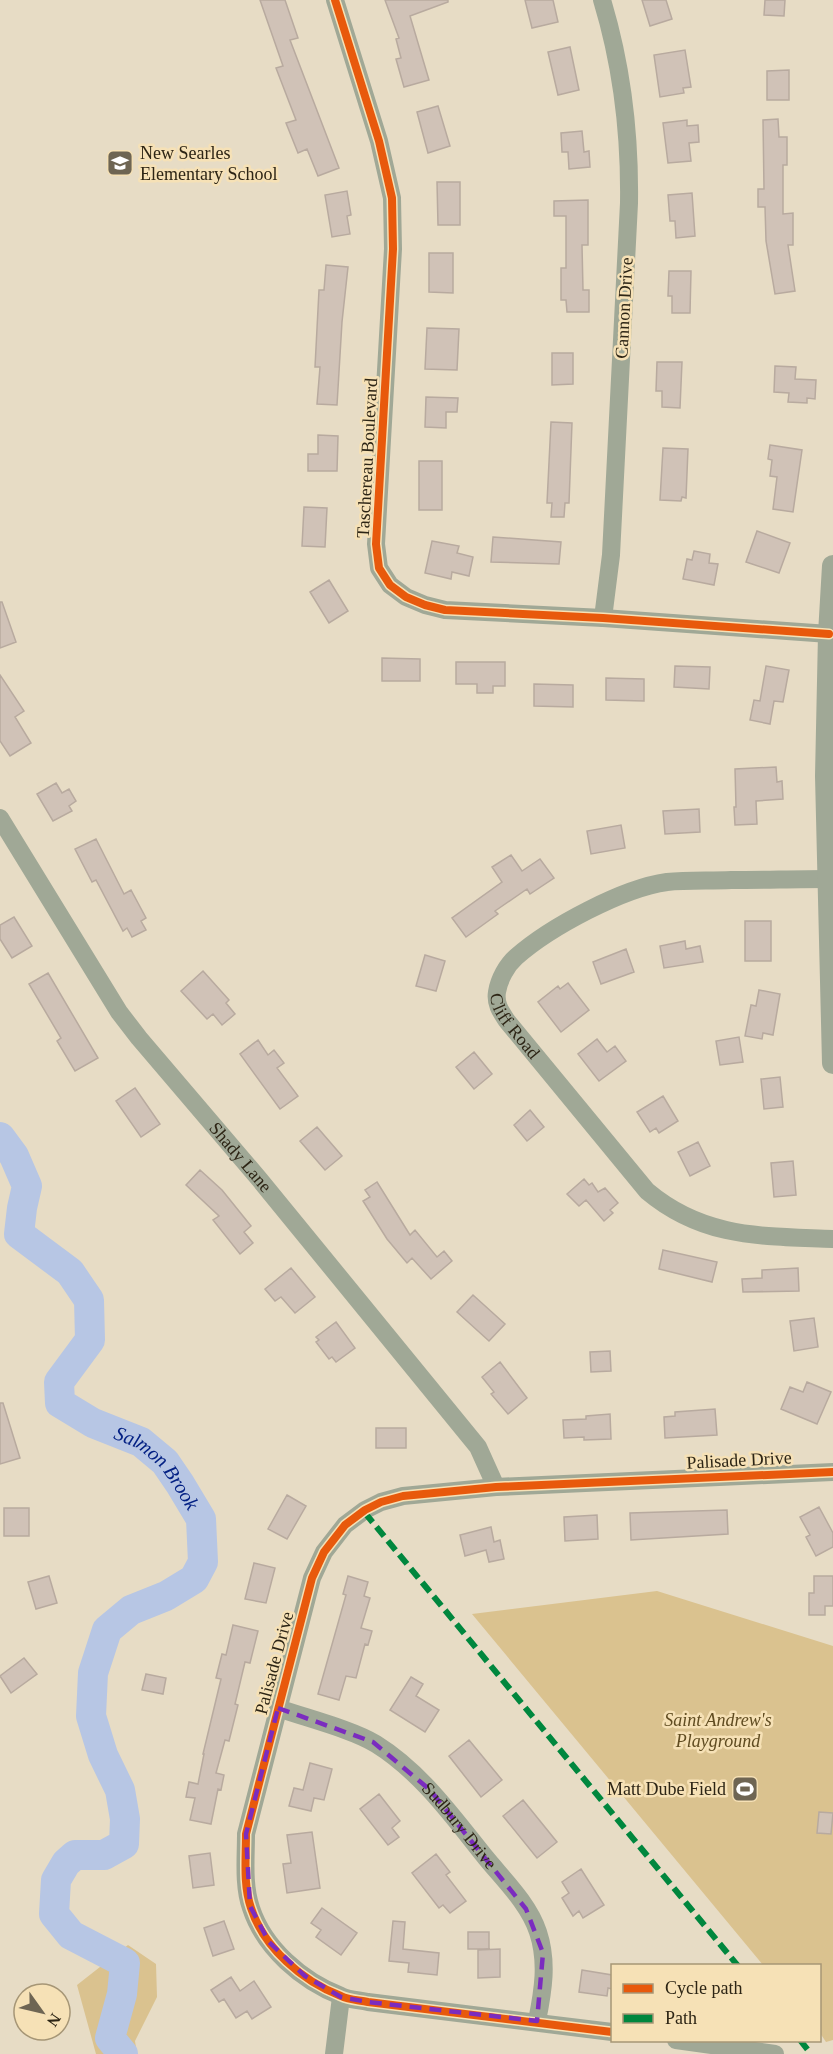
<svg xmlns="http://www.w3.org/2000/svg" width="833" height="2054" font-family="Georgia,serif">
<rect width="100%" height="100%" fill="#e7dcc5"/>
<path fill="#dac28f" d="M657 1591 833 1646V2040L826 2042 820 2033V1966L763 1965 472 1614Z
M128 1945 156 1964 157 1997 135 2041 137 2054H96L77 1985Z"/>
<g fill="none" stroke-linecap="round" stroke-linejoin="round">
<path stroke="#b7c6e4" stroke-width="30" id="s1" d="M0 1137 14 1156 27 1186 22 1208 19 1234 70 1272 89 1300 90 1340 59 1382 60 1403 93 1423 141 1442 165 1462 180 1484 201 1519 203 1562 194 1579 166 1596 131 1610 107 1630 93 1673 91 1716 103 1755 120 1790 125 1819 124 1844 104 1855H75L66 1863 56 1880 54 1914 71 1935 125 1963 122 1994 110 2038 123 2054"/>
</g>
<path fill="#d0c2b7" stroke="#b8aa9f" stroke-width="1.5" d="M260 0H285L298 38 290 40 339 168 318 176 307 149 298 153 286 123 296 120 276 68 283 66Z
M385 0H448V2L410 16 429 80 404 87 396 59 401 58 396 39 399 38Z
M525 0H553L558 22 532 28Z
M642 0H666L672 19 650 26Z
M765 0H785L784 16 764 15Z
M570 47 579 90 558 95 548 52Z
M685 50 691 87 683 88 684 93 660 97 654 55Z
M789 70V100H767V71Z
M438 106 450 146 428 153 417 112Z
M778 119 779 137H787V165H783V214L793 213V245H788L795 291 775 294 766 241 765 207H758V189H764L763 120Z
M687 120V126L698 125 699 142 689 143 691 161 668 163 663 123Z
M582 131 584 152 589 151 590 167 569 169 568 152H562L561 133Z
M437 182H460V225H438Z
M347 191 351 215 347 216 350 234 332 237 325 195Z
M692 193 695 236 676 238 675 221H670L668 195Z
M588 200V245H582L583 290H589V312H567L566 300H561V268H566V216H554V201Z
M429 253H453V293L429 292Z
M326 265 348 267 342 322 337 405 317 404 320 367H315L319 290H324Z
M669 271H691L690 313H672V296H668Z
M427 328 459 329 457 370 425 369Z
M552 353H573V384L552 385Z
M657 362H682L680 408 662 407V391H656Z
M775 366 796 367 795 379 816 380 815 399 807 398V403L788 402 789 393 774 392Z
M426 397 458 398 457 412H446V428L425 427Z
M551 422 572 423 569 503H565L564 517H551L552 503H547Z
M318 435 338 436 337 471H308V454H318Z
M770 445 802 450 793 512 773 509 777 477 770 476 772 460 768 459Z
M663 448 688 449 686 498 682 497 681 501 660 500Z
M419 461H442V510H419Z
M304 507 327 508 325 547 302 546Z
M757 531 790 543 779 573 746 562Z
M493 537 561 542 559 564 491 562Z
M432 541 459 546 457 553 473 557 469 576 452 572 451 579 425 573Z
M694 551 710 554 709 563 718 564 714 585 683 579 687 559 692 560Z
M329 580 348 611 329 623 310 592Z
M0 602H2L16 642 0 648Z
M382 658 420 659V681H382Z
M456 662H505V686H493V693H477V684H456Z
M675 666 710 667 709 689 674 687Z
M766 666 789 670 783 702 774 701 770 724 750 720 754 700 760 701Z
M0 675 24 711 15 717 31 743 10 756 0 741Z
M606 678 644 679V701L606 700Z
M534 684 573 685V707L534 706Z
M776 767 777 782 782 781 783 799 756 801 757 824 735 825 734 807H736L735 769Z
M56 783 62 793 69 789 76 801 69 806 72 811 53 821 37 794Z
M699 809 700 832 665 834 663 811Z
M621 825 625 848 591 854 587 831Z
M96 839 124 894 131 890 146 918 141 921 146 930 132 937 127 928 123 931 96 880 92 882 75 849Z
M511 855 522 871 540 859 554 878 530 894 527 889 495 911 498 914 466 937 452 918 502 882 492 867Z
M14 917 32 946 12 958 0 939V925Z
M745 921H771V961H745Z
M685 941 686 949 700 946 703 962 664 968 660 946Z
M626 949 634 972 601 984 593 962Z
M425 955 445 961 436 991 416 986Z
M203 971 229 1000 226 1003 235 1014 222 1025 213 1014 207 1019 181 991Z
M48 973 98 1058 75 1071 57 1041 61 1038 29 984Z
M568 983 589 1010 561 1032 538 1002 558 986 560 989Z
M759 990 780 994 773 1035 763 1033 762 1039 745 1036 751 1005 756 1006Z
M739 1037 743 1062 720 1065 716 1041Z
M597 1039 607 1052 615 1046 626 1061 599 1081 578 1054Z
M258 1040 268 1055 274 1050 284 1063 277 1068 298 1096 280 1109 240 1054Z
M474 1052 492 1074 474 1089 456 1067Z
M780 1077 783 1107 764 1109 761 1079Z
M135 1088 160 1124 141 1137 116 1101Z
M663 1096 678 1121 659 1133 656 1128 650 1132 637 1112Z
M530 1110 544 1127 527 1141 514 1125Z
M317 1127 342 1156 325 1170 300 1141Z
M698 1142 710 1166 690 1176 678 1152Z
M793 1161 796 1195 774 1197 771 1163Z
M200 1170 222 1190 251 1226 244 1232 253 1243 240 1254 213 1220 219 1216 186 1185Z
M584 1179 589 1185 592 1183 598 1192 605 1188 618 1203 610 1210 613 1213 604 1221 586 1200 579 1206 567 1194Z
M377 1182 410 1235 415 1230 437 1257 444 1251 452 1261 431 1279 412 1258 407 1263 387 1239 363 1201 370 1197 365 1190Z
M663 1250 717 1262 712 1282 659 1269Z
M291 1268 315 1297 295 1313 281 1297 275 1301 265 1289Z
M798 1268 799 1291 743 1292 742 1279 762 1278V1270Z
M473 1295 505 1324 489 1341 457 1312Z
M814 1318 818 1347 794 1351 790 1321Z
M336 1322 355 1348 336 1362 332 1357 329 1359 316 1342 319 1340 316 1337Z
M610 1351 611 1371 591 1372 590 1352Z
M500 1362 527 1398 508 1414 491 1394 494 1392 482 1377Z
M807 1382 831 1392 817 1424 781 1409 790 1387 803 1392Z
M0 1403H3L20 1458 0 1464Z
M715 1409 717 1435 665 1438 664 1417 675 1416V1412Z
M610 1414 611 1439 584 1440V1437L564 1438 563 1420 586 1419V1416Z
M376 1428H406V1448H376Z
M287 1495 306 1506 287 1539 268 1529Z
M819 1507 833 1533V1547L816 1556 806 1537 810 1535 800 1517Z
M4 1508H29V1536H4Z
M727 1510 728 1534 631 1540 630 1513Z
M597 1515 598 1539 565 1541 564 1517Z
M491 1527 494 1542 500 1540 504 1559 489 1562 486 1550 465 1556 460 1535Z
M254 1563 275 1568 266 1603 245 1599Z
M49 1576 57 1603 36 1609 28 1582Z
M348 1576 368 1582 364 1596 370 1598 361 1628 372 1631 368 1645 365 1644 356 1678 346 1676 339 1700 318 1694 346 1595 343 1594Z
M814 1576H833V1606H825V1615H809V1593H814Z
M233 1625 258 1631 250 1663 245 1662 235 1704 238 1705 229 1741 225 1740 216 1773 224 1775 221 1790 218 1789 211 1824 190 1820 195 1798 186 1797 189 1782 198 1784 204 1754H203L221 1679 216 1678 222 1654 226 1655Z
M24 1658 37 1674 11 1693 0 1676Z
M146 1674 166 1678 163 1694 142 1690Z
M411 1677 423 1684 416 1696 439 1710 425 1732 390 1710Z
M469 1740 502 1780 481 1797 449 1756Z
M310 1763 332 1769 324 1800 314 1798 311 1811 289 1806 294 1788 303 1790Z
M379 1794 400 1821 392 1828 399 1837 388 1845 360 1809Z
M523 1800 557 1842 537 1858 503 1816Z
M819 1812 833 1813 831 1834 817 1833Z
M312 1832 320 1888 287 1893 283 1864 291 1863 287 1835Z
M210 1853 214 1885 193 1888 189 1856Z
M436 1854 450 1872 446 1875 466 1901 450 1913 443 1905 439 1908 412 1873Z
M581 1869 604 1905 583 1918 579 1911 573 1916 562 1898 569 1893 562 1882Z
M322 1908 357 1933 341 1955 316 1937 321 1930 311 1923Z
M224 1921 234 1949 213 1956 204 1928Z
M393 1921 405 1922 403 1949 439 1953 437 1975 408 1972 409 1963 389 1961Z
M468 1932H489V1949H468Z
M500 1949V1977L478 1978V1950Z
M582 1970 612 1975V1989L608 1988 607 1996 579 1992Z
M231 1977 240 1991 254 1981 271 2007 252 2019 247 2011 236 2018 224 1999 219 2002 211 1990Z"/>
<g fill="none" stroke-linecap="round" stroke-linejoin="round">
<g stroke="#a0a896" stroke-width="18">
<path d="M335 0 379 141 392 198 393 249 376 544 379 568 390 585 406 597 425 605 445 610 603 618 829 634"/>
<path d="M602 0C622 66 630 134 629 203L611 555 603 618"/>
<path id="s2" d="M0 818 119 1012 139 1038 260 1180 478 1447 496 1487"/>
<path id="s3" d="M827 879C795 879 763 880 731 880 710 881 688 880 667 882 623 888 550 927 516 957 507 965 499 979 497 992 495 1004 501 1012 507 1021L647 1191C704 1239 763 1236 833 1239"/>
<path id="s4" d="M278 1708C306 1718 351 1729 376 1744 421 1772 453 1817 486 1858 504 1880 529 1904 538 1932 548 1962 543 1991 537 2021"/>
<path d="M612 2032 368 2002C359 2000 349 2000 341 1996 302 1981 264 1948 251 1908 243 1885 246 1858 246 1834L312 1578 324 1552 345 1525 365 1510 381 1502 403 1496 496 1487 833 1472"/>
<path d="M676 2040 775 2054"/>
<path d="M334 2054 341 1997"/>
</g>
<path stroke="#a0a896" stroke-width="22" d="M833 566 829 634 826 776 833 1063"/>
<path stroke="#00873e" stroke-width="6" stroke-dasharray="12 6" stroke-linecap="butt" d="M365 1513 738 1966
M800 2040 811 2054"/>
<defs>
<path id="cycleway" d="M335 0 379 141 392 198 393 249 376 544 379 568 390 585 406 597 425 605 445 610 603 618 829 634
M612 2032 368 2002C359 2000 349 2000 341 1996 302 1981 264 1948 251 1908 243 1885 246 1858 246 1834L312 1578 324 1552 345 1525 365 1510 381 1502 403 1496 496 1487 833 1472"/>
</defs>
<use href="#cycleway" stroke="#f6e1b6" stroke-width="11"/>
<use href="#cycleway" stroke="#e8590c" stroke-width="8"/>
</g>
<path fill="none" stroke="#7b2cbf" stroke-width="4.5" stroke-dasharray="12 8" stroke-linejoin="round" d="M278 1708 373 1742 430 1790 526 1909 543 1953 537 2021 368 2002 341 1997 305 1976 269 1942 250 1906 246 1834Z"/>
<defs>
<symbol id="school-square" viewBox="-11 -11 22 22"><rect x="-9" y="-9" width="18" height="18" rx="4" fill="#6e6553" stroke="#f6e1b6"/><path d="M0-5L7-2L0 1L-7-2ZM-4 1L0 2.5L4 1V4Q0 6-4 4Z" fill="#fff"/></symbol>
<symbol id="stadium-square" viewBox="-11 -11 22 22"><rect x="-9" y="-9" width="18" height="18" rx="4" fill="#6e6553" stroke="#f6e1b6"/><path d="M0-5a6.5 5 0 1 0 0 10a6.5 5 0 1 0 0-10ZM-3.5-1.8h7v3.6h-7Z" fill="#fff"/></symbol>
</defs>
<g fill-rule="evenodd">
<use href="#school-square" x="105" y="148" width="30" height="30"/>
<use href="#stadium-square" x="730" y="1774" width="30" height="30"/>
</g>
<g text-anchor="middle" dominant-baseline="central" stroke-width="5" stroke-linejoin="round" paint-order="stroke">
<g font-size="18" fill="#2d2515" stroke="#f6e1b6" text-anchor="start">
<text x="140" y="153">New Searles<tspan x="140" dy="21">Elementary School</tspan></text>
<text x="726" y="1789" text-anchor="end">Matt Dube Field</text>
</g>
<g font-size="18" fill="#2d2515" stroke="#f6e1b6">
<text transform="translate(624 308) rotate(-87)">Cannon Drive</text>
<text transform="translate(367 458) rotate(-87)">Taschereau Boulevard</text>
<text stroke="none"><textPath href="#s3" startOffset="410">Cliff Road</textPath></text>
<text stroke="none"><textPath href="#s2" startOffset="417">Shady Lane</textPath></text>
<text transform="translate(739 1460) rotate(-3)">Palisade Drive</text>
<text transform="translate(274 1663) rotate(-75)">Palisade Drive</text>
<text stroke="none"><textPath href="#s4" startOffset="222">Sudbury Drive</textPath></text>
</g>
<g font-size="18" font-style="italic" fill="#604c21" stroke="#f6e1b6">
<text x="718" y="1720">Saint Andrew's<tspan x="718" dy="21">Playground</tspan></text>
</g>
<g font-size="20" font-style="italic" fill="#042184" stroke="#f6e1b6">
<text stroke="none"><textPath href="#s1" startOffset="435">Salmon Brook</textPath></text>
</g>
</g>
<rect x="611" y="1964" width="210" height="78" fill="#f6e1b6" stroke="#a69676" stroke-width="1.5"/>
<rect x="623" y="1984" width="30" height="9" fill="#e8590c" stroke="#a69676" stroke-width="1.5"/>
<text x="665" y="1994" font-size="18" fill="#2d2515">Cycle path</text>
<rect x="623" y="2014" width="30" height="9" fill="#00873e" stroke="#a69676" stroke-width="1.5"/>
<text x="665" y="2024" font-size="18" fill="#2d2515">Path</text>
<g transform="translate(42 2012) rotate(124)"><circle r="28" fill="#f6e1b6" stroke="#a69676" stroke-width="1.5"/>
<path d="M0-4.5L10 22L0 15L-10 22Z" fill="#6e6553"/>
<text y="-9" font-size="16" font-weight="bold" text-anchor="middle" fill="#2d2515">N</text>
</g>
</svg>
